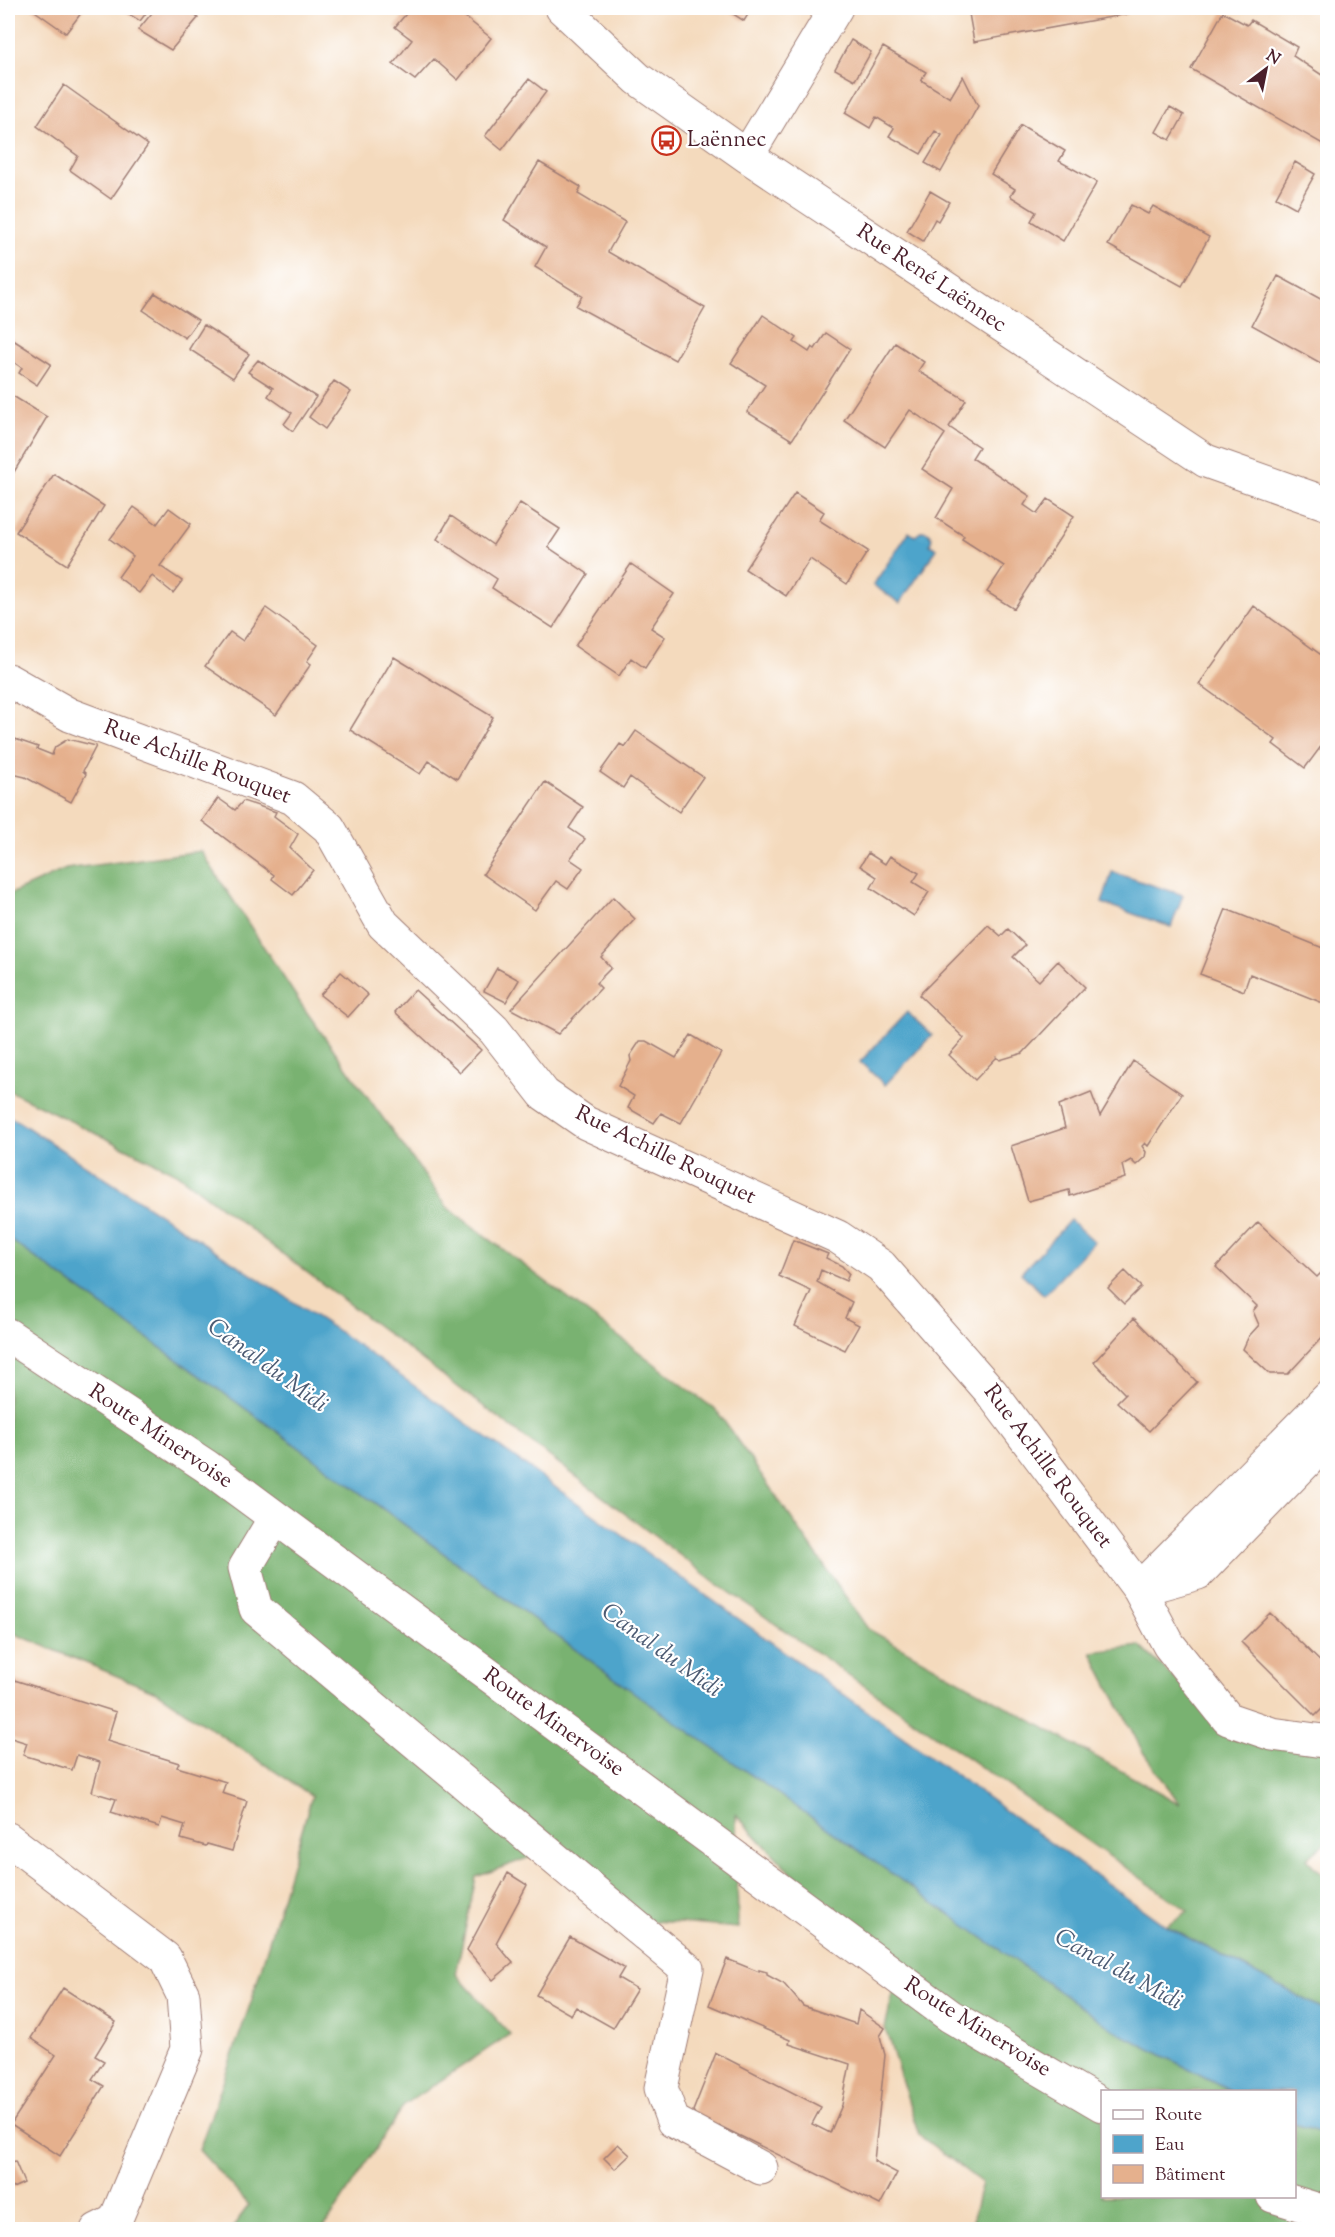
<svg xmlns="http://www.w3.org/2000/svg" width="1335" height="2237" font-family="'Sorts Mill Goudy',serif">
<rect width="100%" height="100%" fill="#fff"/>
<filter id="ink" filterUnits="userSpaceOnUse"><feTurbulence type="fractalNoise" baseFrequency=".0167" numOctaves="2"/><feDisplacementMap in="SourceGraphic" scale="12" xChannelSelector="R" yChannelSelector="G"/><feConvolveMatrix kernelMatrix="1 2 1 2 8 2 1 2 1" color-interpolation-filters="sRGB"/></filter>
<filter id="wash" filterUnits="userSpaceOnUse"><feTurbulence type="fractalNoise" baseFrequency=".008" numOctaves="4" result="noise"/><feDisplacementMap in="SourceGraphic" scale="24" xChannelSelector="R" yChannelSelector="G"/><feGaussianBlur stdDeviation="1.35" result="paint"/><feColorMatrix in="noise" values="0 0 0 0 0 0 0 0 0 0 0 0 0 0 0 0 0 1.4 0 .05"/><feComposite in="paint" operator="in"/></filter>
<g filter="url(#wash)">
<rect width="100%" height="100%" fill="#f4dabd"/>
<path fill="#79b271" stroke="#62684e" stroke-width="1.5" d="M201 851 303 1007 447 1207 717 1411 868 1629 1180 1804 1143 1752 1091 1652 1140 1646 1228 1728 1327 1730V1842L1307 1859 1327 1880V2011L1166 1926 1188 1911 715 1582 176 1173 8 1090V895L66 869Z
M8 1238 271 1427 643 1699 1117 2031 1232 2091 1102 2092V2196H1294L1295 2124 1327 2135V2229H970L982 2183 919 2135 885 2028 901 1958 802 1884 736 1815 738 1928 643 1920 541 1853 476 1877 456 1974 510 2034 404 2105 323 2229H231L249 2205 199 2150 252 1999 312 1796 156 1692 8 1631Z"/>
<path fill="#4ea4cb" stroke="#4c627b" stroke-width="1.5" d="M922 531 928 532 932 538 930 545 937 549 900 603 873 585 909 532 915 536Z
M1112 872 1183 895 1171 927 1102 903Z
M907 1012 932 1035 885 1085 860 1062Z
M8 1116 19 1122 338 1331 1166 1926 1327 2011V2135L1295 2124 1294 2092 1232 2091 1117 2032 643 1699 271 1427 8 1238Z
M1070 1220 1094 1242 1044 1295 1021 1273Z"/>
<g id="blocks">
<path fill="#e5b08d" d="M33 8H85L66 33 32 9Z
M119 8H150L140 21Z
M156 8H185L198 18 171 50 138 30Z
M411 8H454L491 38 458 80 434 59 415 80 393 64 412 40 395 27Z
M724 8H752L744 21Z
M968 8H1127L1128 14 974 42Z
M1223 12 1247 25 1251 20 1297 47 1293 56 1328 79V147L1191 69Z
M851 40 871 52 855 80 835 69Z
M883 47 926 72 921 80 950 98 963 76 978 106 941 172 925 163 942 135 935 131 921 154 889 136 894 128 876 117 870 128 845 113Z
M529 79 546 92 502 150 485 136Z
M64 85 148 145 111 199 70 170 78 156 37 126Z
M1170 107 1184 115 1170 140 1156 132Z
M1021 125 1065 151 1059 161 1097 182 1063 241 1031 221 1036 212 1010 196 1015 189 991 174Z
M539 162 581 187 578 194 625 222 608 252 705 308 675 360 576 306 582 296 535 267 546 247 504 220Z
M1295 162 1315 174 1296 208 1276 197Z
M930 191 949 202 938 221 935 219 923 241 907 231Z
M1131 205 1148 214 1153 206 1209 237 1182 286 1108 245Z
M1278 276 1328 303 1326 366 1252 325Z
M155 293 198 320 185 338 143 310Z
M763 315 797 338 794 342 809 352 812 347 815 349 826 333 850 349 792 440 747 412 765 385 731 363Z
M204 325 249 354 233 378 189 349Z
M10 338 51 364 37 385 19 373 22 368 8 358V342Z
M895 343 924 362 918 371 966 400 949 427 979 447 972 458 1030 496 1024 505 1037 514 1048 499 1074 516 1014 609 987 592 1004 566 962 539 964 536 936 518 953 489 922 469 945 434 910 410 885 447 844 420Z
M258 360 316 397 293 431 284 424 292 413 268 396 273 388 248 372Z
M334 381 351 392 325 429 309 417Z
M8 393 47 417 8 482Z
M54 474 104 506 67 565 16 532Z
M795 493 824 512 819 520 868 551 847 584 810 559 786 596 745 569Z
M520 503 560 529 548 547 588 574 553 628 492 588 497 579 437 539 451 516 493 545Z
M134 507 157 524 169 508 191 524 160 566 182 581 173 593 152 576 139 593 118 577 133 556 110 539Z
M631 564 674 594 651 628 665 637 645 668 631 658 619 676 575 646Z
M1254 606 1328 660V737L1305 768 1273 744 1276 740 1199 684Z
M266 608 318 645 307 661 311 664 276 715 205 666 230 632 243 641Z
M394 657 493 717 457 779 429 761 420 774 350 730Z
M636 731 703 777 679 812 630 777 623 788 600 772 620 744 625 747Z
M15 739 38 747 37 749 52 755 55 747 68 739 96 746 83 771 86 774 71 802 25 777 8 773V760Z
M545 782 583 807 569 828 585 839 570 859 583 868 568 889 556 881 535 910 483 874Z
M218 798 235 810 243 801 276 812 274 816 298 834 290 848 313 870 293 895 272 879 274 875 202 821Z
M868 853 885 864 890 856 919 873 913 882 929 892 914 916 871 888 877 877 860 866Z
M613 897 635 919 601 957 611 968 596 983 601 988 558 1034 511 1009Z
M1226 909 1328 950V992L1323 1003 1250 974 1244 991 1200 974Z
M988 925 1001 936 1008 929 1025 945 1013 957 1039 981 1058 961 1085 987 1023 1053 1000 1060 997 1057 975 1080 949 1055 964 1038 919 995Z
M497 968 519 980 506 1002 484 991Z
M341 972 368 995 348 1017 320 995Z
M415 990 481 1050 460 1072 395 1012Z
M691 1035 721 1053 681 1123 661 1113 654 1123 628 1108 634 1096 618 1086 631 1061 630 1056 640 1041H646L676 1058Z
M1133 1061 1182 1094 1148 1146 1145 1143 1142 1146 1146 1152 1145 1157 1136 1165 1131 1160 1122 1165 1125 1178 1070 1196 1069 1190 1028 1201 1011 1146 1065 1128 1059 1105 1091 1092 1100 1116Z
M1258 1222 1317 1277 1321 1273 1328 1279V1331L1288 1374H1270L1243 1349 1249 1336 1259 1325 1253 1311 1257 1306 1216 1267Z
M793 1240 828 1254 826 1258 842 1266 849 1274 846 1281 821 1270 817 1282 852 1302 845 1318 859 1325 845 1350 795 1326 811 1291 779 1276Z
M1125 1271 1141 1287 1124 1304 1108 1288Z
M1134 1318 1197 1382 1149 1431 1117 1402 1125 1394 1094 1362Z
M1270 1613 1328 1669V1703L1315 1716 1241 1642Z
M8 1678 116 1712 107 1741 179 1763 177 1767 226 1782 222 1793 247 1801 232 1851 207 1844 206 1846 181 1839 185 1825 162 1818 159 1827 111 1812 116 1799 92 1792 100 1762 77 1755 72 1770 23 1755 27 1743 8 1737Z
M508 1873 527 1885 496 1943 513 1963 493 1980 467 1950Z
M570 1937 624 1968 618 1978 637 1989 613 2028 576 2007 571 2015 536 1995Z
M727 1959 759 1972V1970L767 1972V1975L784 1984 803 2006 856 2024 859 2010 885 2028 880 2036 885 2055 874 2161 897 2173 880 2205 720 2126 717 2132 701 2123 693 2111 716 2053 821 2107 812 2124 830 2133 842 2105 850 2064 789 2044 790 2040 709 2005Z
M63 1988 116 2022 95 2056 104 2061 92 2079 104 2086 60 2156 11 2124 56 2055 31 2038Z
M618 2144 630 2155 615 2169 604 2158Z
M15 2161 24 2183 8 2190V2164Z"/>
</g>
</g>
<g filter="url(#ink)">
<use href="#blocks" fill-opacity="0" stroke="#9f7c74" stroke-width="1.5"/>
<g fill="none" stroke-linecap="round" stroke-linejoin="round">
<defs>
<path id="minor" d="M562 8 638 79 747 156 1206 461 1328 504
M747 156 836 8
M8 680 70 715 293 798 329 828 383 924 494 1030 544 1094 586 1123 838 1237 881 1266 991 1392 1139 1589 1169 1645 1228 1719 1272 1734 1323 1741 1328 1739
M275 1518 245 1568 256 1609 687 1969 661 2088 673 2121 761 2168
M1139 1589 1328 1398
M1141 1589 1198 1573 1328 1439
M8 1839 165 1958 183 1995 187 2049 115 2221 97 2230"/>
<path id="major" d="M8 1335 206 1466 950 2016 1102 2105
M1273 2196 1328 2213"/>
</defs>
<use href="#minor" stroke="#9f7c74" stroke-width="35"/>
<use href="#major" stroke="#9f7c74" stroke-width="35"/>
<use href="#minor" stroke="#fff" stroke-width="33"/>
<use href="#major" stroke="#fff" stroke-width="33"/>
</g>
</g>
<defs>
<symbol id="bus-ring" viewBox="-11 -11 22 22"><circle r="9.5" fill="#fff" stroke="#c8321e" stroke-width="1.5"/><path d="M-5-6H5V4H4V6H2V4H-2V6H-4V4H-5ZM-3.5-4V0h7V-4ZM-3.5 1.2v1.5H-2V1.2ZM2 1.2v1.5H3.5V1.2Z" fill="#c8321e"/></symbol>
</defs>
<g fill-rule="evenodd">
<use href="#bus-ring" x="650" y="124" width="33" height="33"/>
</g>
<g text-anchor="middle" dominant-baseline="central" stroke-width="4.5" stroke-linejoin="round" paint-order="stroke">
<g font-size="22" fill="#4a1f2b" stroke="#fff" text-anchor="start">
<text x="687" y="141">Laënnec</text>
</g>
<g font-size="22" fill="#4a1f2b" stroke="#fff">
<text transform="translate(931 279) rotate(34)">Rue René Laënnec</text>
<text transform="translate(197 763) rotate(21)">Rue Achille Rouquet</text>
<text transform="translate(665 1156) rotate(26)">Rue Achille Rouquet</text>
<text transform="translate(160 1437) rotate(34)">Route Minervoise</text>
<text transform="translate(1047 1467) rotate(53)">Rue Achille Rouquet</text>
<text transform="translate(553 1723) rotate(36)">Route Minervoise</text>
<text transform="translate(977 2028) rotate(32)">Route Minervoise</text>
</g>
<g font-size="24" font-style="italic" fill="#4c5b73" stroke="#fff">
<text transform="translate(267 1366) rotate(36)">Canal du Midi</text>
<text transform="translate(661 1651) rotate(36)">Canal du Midi</text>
<text transform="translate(1118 1970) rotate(29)">Canal du Midi</text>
</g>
</g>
<rect width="1335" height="2237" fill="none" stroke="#fff" stroke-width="30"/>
<rect x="1101" y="2090" width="195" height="108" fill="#ffffff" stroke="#b7a5aa" stroke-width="1.5"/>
<rect x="1113" y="2110" width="30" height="9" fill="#ffffff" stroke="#b7a5aa" stroke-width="1.5"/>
<text x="1155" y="2120" font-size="18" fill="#4a1f2b">Route</text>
<rect x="1113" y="2135" width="30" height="18" fill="#4ea4cb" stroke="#b7a5aa" stroke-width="1.5"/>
<text x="1155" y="2150" font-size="18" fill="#4a1f2b">Eau</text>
<rect x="1113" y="2165" width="30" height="18" fill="#e5b08d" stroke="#b7a5aa" stroke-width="1.5"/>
<text x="1155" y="2180" font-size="18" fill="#4a1f2b">Bâtiment</text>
<g transform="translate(1266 69) rotate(32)" stroke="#ffffff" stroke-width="4.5" paint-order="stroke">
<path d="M0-4.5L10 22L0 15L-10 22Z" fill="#4a1f2b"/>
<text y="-9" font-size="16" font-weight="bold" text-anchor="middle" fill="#4a1f2b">N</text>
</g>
</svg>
